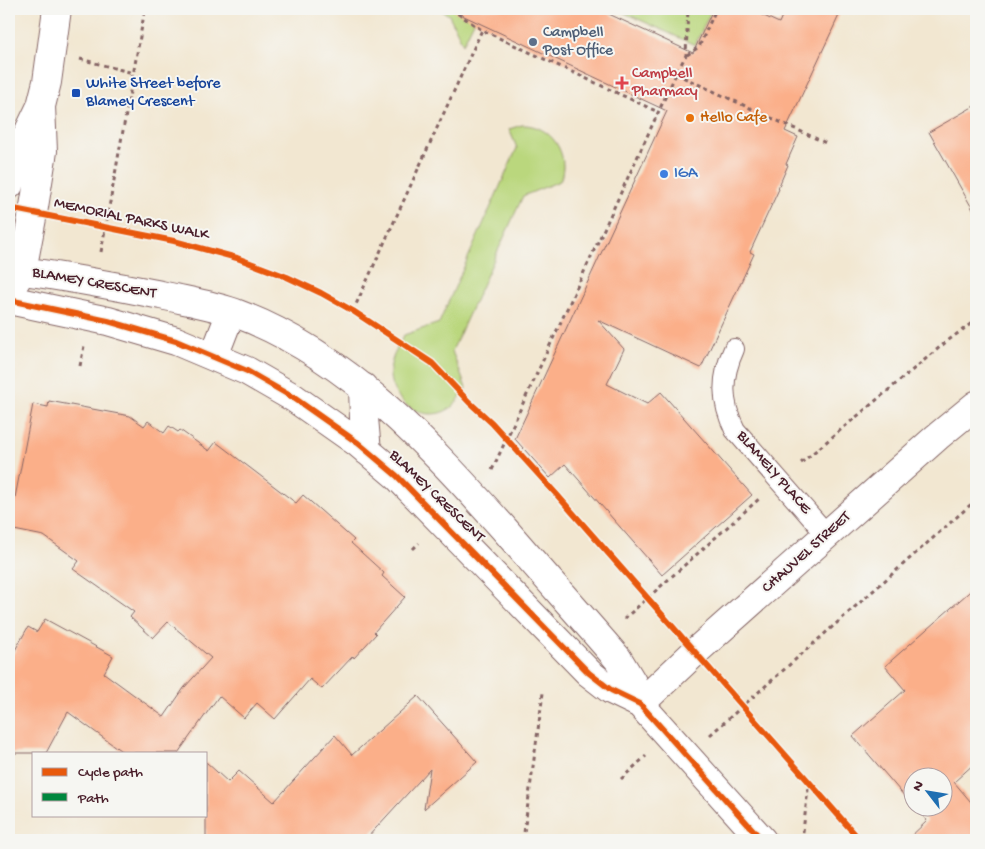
<svg xmlns="http://www.w3.org/2000/svg" width="985" height="849" font-family="'Gochi Hand',sans-serif">
<rect width="100%" height="100%" fill="#f6f6f2"/>
<filter id="ink" filterUnits="userSpaceOnUse"><feTurbulence type="fractalNoise" baseFrequency=".02" numOctaves="2"/><feDisplacementMap in="SourceGraphic" scale="10" xChannelSelector="R" yChannelSelector="G"/><feConvolveMatrix kernelMatrix="1 2 1 2 8 2 1 2 1" color-interpolation-filters="sRGB"/></filter>
<filter id="wash" filterUnits="userSpaceOnUse"><feTurbulence type="fractalNoise" baseFrequency=".0096" numOctaves="4" result="noise"/><feDisplacementMap in="SourceGraphic" scale="20" xChannelSelector="R" yChannelSelector="G"/><feGaussianBlur stdDeviation="1.12" result="paint"/><feColorMatrix in="noise" values="0 0 0 0 0 0 0 0 0 0 0 0 0 0 0 0 0 1.4 0 .05"/><feComposite in="paint" operator="in"/></filter>
<g filter="url(#wash)">
<rect width="100%" height="100%" fill="#f2e7d1"/>
<path fill="#bad77d" stroke="#827b54" d="M439 9H480L463 44 449 15Z
M616 9H712L695 45Z
M522 125C551 124 571 155 560 181L523 196 452 351 466 388C461 395 457 404 449 409 423 425 388 400 390 371 391 358 398 346 404 335L439 323 517 148 509 129Z"/>
<g id="blocks">
<path fill="#fbaf89" d="M449 9H598L693 53 713 9H749L779 23 785 9H842L785 131 798 137 786 164 788 165 778 188 779 189 750 252 754 254 701 368 598 320 624 349 607 384 647 404 661 392 752 495 662 575 565 464 550 478 515 439 667 111Z
M976 105V215L929 132Z
M49 401 130 416 144 426 148 421 164 433 169 426 178 432 180 430 209 451 216 442 296 503 303 495 354 540 351 543 384 573 382 576 405 597 374 632 376 634 354 658 353 656 322 689 310 679 275 719 257 703 244 718 219 696 178 753H124L68 712 46 753H9V661L28 627 37 632 45 619 113 656 104 673 164 717 184 688 211 658 168 622 153 638 130 617 134 612 73 569 79 561 44 536 9 529 33 404 48 407Z
M976 586V762L954 782 976 808V840H907L927 821 914 806H942V776H912V805L853 736 905 690 885 666Z
M418 696 477 762 424 809 430 769 365 840H206V762L228 782 239 771 274 802 335 735 352 755Z"/>
</g>
</g>
<g filter="url(#ink)">
<use href="#blocks" fill-opacity="0" stroke="#856565" stroke-width="1"/>
<g fill="none" stroke-linecap="round" stroke-linejoin="round">
<defs>
<path id="service" d="M734 349C721 377 721 402 735 430L827 535"/>
<path id="minor" d="M640 704 695 652 937 437 976 405"/>
<path id="tertiary" d="M9 185 15 160 41 106 47 82 57 9
M9 269C60 276 111 285 161 295 187 301 214 305 238 314 349 356 429 445 506 531 543 574 581 616 618 659L632 682 640 704
M13 285 22 271 33 213 43 151 41 106
M9 300 108 321 176 341 247 371 294 398 358 443 397 476 589 673 611 690 640 704 762 840
M214 356 231 312
M363 387 364 418 367 451"/>
</defs>
<use href="#service" stroke="#856565" stroke-width="22"/>
<use href="#minor" stroke="#856565" stroke-width="30"/>
<use href="#tertiary" stroke="#856565" stroke-width="30"/>
<path stroke="#856565" stroke-width="3" stroke-dasharray="4 4" stroke-linecap="butt" d="M451 9 482 30 658 112
M687 55 699 47 716 9
M80 59 133 73
M676 74 828 144
M101 252 145 9
M353 311 482 30
M80 366 84 346
M801 463 946 342 976 320
M492 470 676 74 686 55 688 9
M413 549 419 543
M624 619 760 498
M710 735 976 500
M621 779 646 756
M523 840 543 693
M802 840 809 781
M843 840 853 832"/>
<use href="#service" stroke="#fff" stroke-width="20"/>
<use href="#minor" stroke="#fff" stroke-width="28"/>
<use href="#tertiary" stroke="#fff" stroke-width="28"/>
<path stroke="#00873e" stroke-width="5" stroke-dasharray="10 5" stroke-linecap="butt" d="M55 9 57 10"/>
<defs>
<path id="cycleway" d="M9 208 174 241 237 258 287 277 321 293 353 311 432 363 469 402 492 423 558 496 860 840
M9 300 108 321 176 341 247 371 294 398 358 443 397 476 589 673 611 690 640 704 762 840"/>
</defs>
<use href="#cycleway" stroke="#f6f6f2" stroke-width="9"/>
<use href="#cycleway" stroke="#e8590c" stroke-width="6"/>
</g>
</g>
<circle fill="#5c6f8a" stroke="#f6f6f2" stroke-width="2" cx="533" cy="42" r="5"/>
<path fill="#e0444e" stroke="#f6f6f2" stroke-width="2" d="M619.5 75.5h5v5h5v5h-5v5h-5v-5h-5v-5h5z"/>
<rect fill="#1a4fb4" stroke="#f6f6f2" stroke-width="2" x="71" y="88" width="10" height="10" rx="2.5"/>
<circle fill="#e8710a" stroke="#f6f6f2" stroke-width="2" cx="690" cy="118" r="5"/>
<circle fill="#3f7fe0" stroke="#f6f6f2" stroke-width="2" cx="664" cy="174" r="5"/>
<g text-anchor="middle" dominant-baseline="central" stroke-width="4" stroke-linejoin="round" paint-order="stroke">
<g font-size="16" fill="#4e5e75" stroke="#f6f6f2" text-anchor="start">
<text x="543" y="33">Campbell<tspan x="543" dy="18">Post Office</tspan></text>
</g>
<g font-size="16" fill="#be3a42" stroke="#f6f6f2" text-anchor="start">
<text x="632" y="74">Campbell<tspan x="632" dy="18">Pharmacy</tspan></text>
</g>
<g font-size="16" fill="#164399" stroke="#f6f6f2" text-anchor="start">
<text x="86" y="84">White Street before<tspan x="86" dy="18">Blamey Crescent</tspan></text>
</g>
<g font-size="16" fill="#c56008" stroke="#f6f6f2" text-anchor="start">
<text x="700" y="118">Hello Cafe</text>
</g>
<g font-size="16" fill="#366cbe" stroke="#f6f6f2" text-anchor="start">
<text x="674" y="174">IGA</text>
</g>
<g font-size="16" fill="#4a1f2b" stroke="#f6f6f2">
<text transform="translate(131 220) rotate(12)">MEMORIAL PARKS WALK</text>
<text transform="translate(94 284) rotate(10)">BLAMEY CRESCENT</text>
<text transform="translate(773 473) rotate(49)">BLAMELY PLACE</text>
<text transform="translate(436 497) rotate(44)">BLAMEY CRESCENT</text>
<text transform="translate(807 553) rotate(-42)">CHAUVEL STREET</text>
</g>
</g>
<rect width="985" height="849" fill="none" stroke="#f6f6f2" stroke-width="30"/>
<rect x="32" y="752" width="175" height="65" fill="#f6f6f2" stroke="#b1a0a2"/>
<rect x="42" y="768" width="25" height="8" fill="#e8590c" stroke="#b1a0a2"/>
<text x="78" y="776" font-size="15" fill="#4a1f2b">Cycle path</text>
<rect x="42" y="793" width="25" height="8" fill="#00873e" stroke="#b1a0a2"/>
<text x="78" y="802" font-size="15" fill="#4a1f2b">Path</text>
<g transform="translate(928 792) rotate(301)"><circle r="24" fill="#f6f6f2" stroke="#b1a0a2"/>
<path d="M0-4L9 19L0 12L-9 19Z" fill="#1f6fb2"/>
<text y="-8" font-size="14" font-weight="bold" text-anchor="middle" fill="#4a1f2b">N</text>
</g>
</svg>
